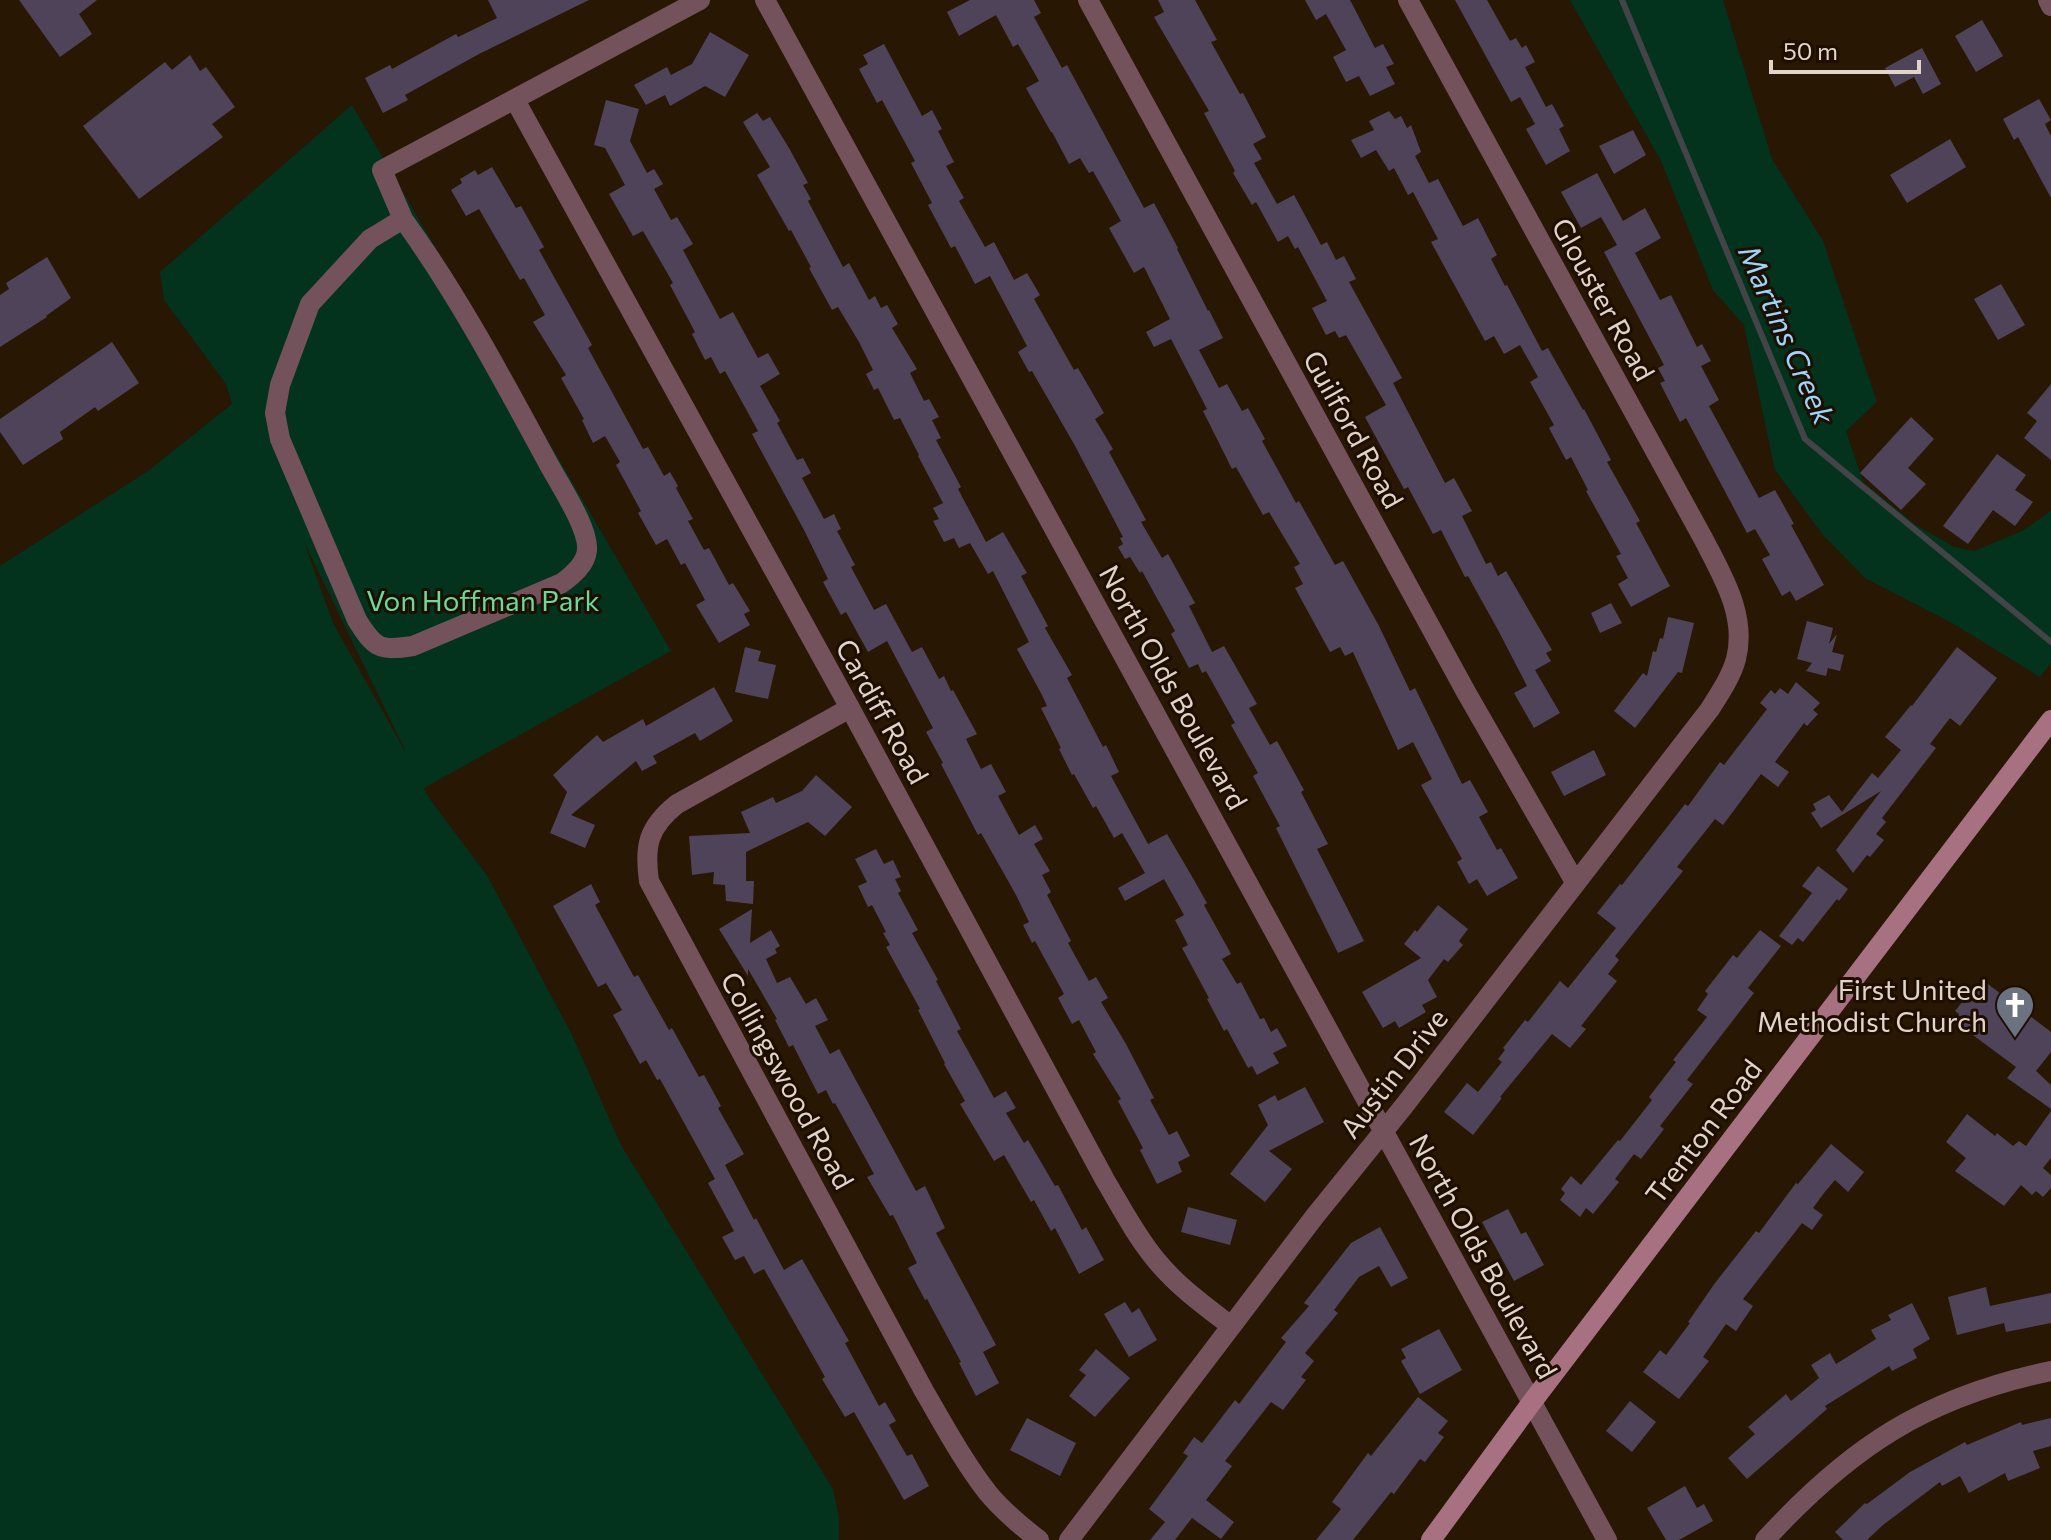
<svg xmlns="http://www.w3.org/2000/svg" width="2051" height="1540" font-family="Commissioner,sans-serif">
<rect width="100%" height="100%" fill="#271703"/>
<path fill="#03331d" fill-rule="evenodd" d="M1570 0H1723L1772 159 1823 241 1877 402 1846 431 1863 482 1916 525 1954 547 1974 551 2022 531 2051 511V663L2040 677 1952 623 1865 578 1823 535 1775 470 1744 325 1713 290 1661 161Z
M352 105 671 651 424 788 429 798 488 877 572 1035 621 1145 833 1489 839 1518V1540H0V566L148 471 232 404 226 384 164 300 160 272ZM304 542 405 750V751L333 623Z"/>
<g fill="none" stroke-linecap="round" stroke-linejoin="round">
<path stroke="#444348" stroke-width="6" d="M1622 0 1805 439 2051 642"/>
</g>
<path fill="#4f435a" d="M19 0H97L79 14 92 34 60 57Z
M488 0H589L479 54 405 95 408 100 383 113 365 78 390 65 392 69 456 34 458 37 497 18Z
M970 0H1034L1041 13 1034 17 1062 68 1067 65 1144 208 1154 203 1178 248 1177 249 1208 311 1209 310 1223 338 1199 350 1219 388 1227 384 1242 411 1248 408 1265 439 1262 441 1296 503 1299 501 1335 565 1343 561 1379 626 1410 691 1415 688 1462 784 1470 780 1488 812 1479 817 1497 850 1501 848 1518 878 1487 896 1477 879 1469 884 1457 862 1462 859 1421 785 1432 779 1413 742 1398 750 1353 652 1345 656 1340 647 1330 652 1295 588 1303 584 1294 567 1300 564 1269 512 1263 515 1236 467 1232 469 1203 411 1207 409 1171 339 1154 347 1146 332 1170 319 1144 267 1134 273 1109 228 1121 221 1093 171 1089 173 1080 158 1069 164 1052 132H1051L1026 88 1039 81 1018 44 1013 47 996 15 959 36 947 12Z
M1158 0H1195L1217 40 1211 42 1240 94 1243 93 1266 137 1253 144 1262 159 1254 163 1277 204 1294 195 1321 245 1327 242 1336 260 1344 256 1356 279 1349 282 1402 378 1393 383 1445 483 1454 478 1472 511 1462 516 1486 564 1491 562 1498 576 1506 571 1552 650 1546 653 1551 661 1535 670 1560 713 1534 728 1514 693 1527 686 1498 630 1468 576 1465 577 1441 530 1433 534 1408 487 1404 489 1365 417 1386 405 1346 335 1339 338 1335 331 1326 335 1312 308 1327 301 1298 247 1295 249 1288 236 1278 242 1256 202 1252 205 1233 173 1235 171 1204 113 1209 111 1154 17 1164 12Z
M1305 0H1350L1375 48 1383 44 1394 64 1386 67 1395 84 1370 96 1359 76 1346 82 1333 57 1346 50 1326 14 1316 20Z
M1455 0H1487L1510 41 1516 38 1522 48 1526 45 1535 62 1525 67 1546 107 1552 104 1564 126 1559 129 1570 151 1546 165 1526 129 1535 124 1520 97 1511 102Z
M1982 20 2003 56 1976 72 1955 36Z
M710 32 749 55 725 97 705 86 670 106 665 95 646 105 634 85 667 67 671 75 692 64Z
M884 44 922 116 932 110 942 129 938 131 954 162 946 166 964 198 959 201 985 247 994 242 1014 280 1027 273 1040 295 1034 299 1074 370 1078 368 1104 413 1095 419 1113 449 1109 452 1146 520 1141 522 1162 558 1168 554 1195 603 1189 606 1212 652 1224 646 1257 704 1249 708 1270 745 1277 741 1304 790 1301 792 1328 844 1317 849 1364 941 1338 953 1276 828 1280 826 1253 776 1258 773 1231 725 1235 723 1206 671 1202 673 1198 664 1189 668 1171 634 1175 631 1142 571 1140 573 1130 557 1125 559 1118 547 1123 544 1120 538 1123 537 1074 444 1032 371 1029 372 1018 352 1027 346 990 276 975 284 955 246 951 248 928 205 932 203 911 163 915 161 882 100 877 103 859 69 868 64 863 55Z
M1922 48 1941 84 1923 94 1914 77 1895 87 1885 68Z
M190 55 200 71 206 67 235 107 212 124 223 137 139 199 83 126 165 62 172 70Z
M2039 99 2051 120 2045 124 2051 136V198L2018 137 2014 140 2003 119Z
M606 100 639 109 630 141 647 173 654 169 663 184 654 189 671 220 677 217 693 244 683 250 720 319 733 312 758 358 768 353 780 374 760 386 780 421 777 423 797 460 803 458 811 473 802 478 824 519 834 514 841 529 837 531 855 565 851 567 874 610 886 604 912 652 922 647 939 679 944 676 951 691 953 690 977 734 966 739 981 769 991 764 1006 792 998 796 1019 835 1035 825 1043 839 1034 844 1050 871 1042 875 1051 892 1047 895 1071 941 1068 943 1089 981 1096 977 1108 998 1101 1002 1126 1044 1154 1098 1150 1100 1169 1135 1177 1131 1190 1156 1178 1162 1182 1172 1157 1184 1140 1150 1143 1148 1118 1101 1121 1099 1093 1054 1096 1052 1079 1020 1072 1024 1058 998 1064 994 1035 941 1032 943 1023 925 1029 922 1016 895 981 833 978 835 941 764 943 763 926 732 933 728 887 641 868 652 846 612 841 615 823 582 828 579 804 530 752 434 758 431 725 371 720 374 711 357 705 360 692 334 695 332 670 285 673 283 643 231 633 236 609 194 625 185 605 148 594 145Z
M1389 111 1395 119 1401 116 1407 128 1411 125 1421 152 1415 156 1429 183 1438 179 1463 226 1478 218 1497 255 1491 259 1505 286 1507 285 1542 351 1548 348 1583 410 1584 409 1611 460 1607 462 1640 521 1636 523 1670 586 1631 607 1618 584 1628 578 1616 556 1621 554 1586 491 1588 490 1571 457 1566 460 1549 428 1554 425 1530 382 1538 377 1520 345 1504 354 1494 336 1485 341 1431 242 1438 239 1413 192 1408 195 1394 168 1389 171 1376 150 1361 158 1351 140 1374 130 1369 121Z
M757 113 763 121 770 117 789 148 808 183 803 185 811 199 808 201 843 267 849 263 869 300 875 296 881 308 887 305 898 324 892 328 917 369 910 373 924 401 929 399 939 417 932 420 941 438 936 440 961 487 958 489 986 542 1003 532 1027 573 1021 576 1048 626 1045 628 1072 675 1067 678 1103 747 1106 745 1119 772 1111 776 1148 844 1167 834 1190 873 1207 903 1204 905 1231 954 1222 959 1237 984 1241 982 1260 1019 1264 1018 1271 1032 1277 1028 1287 1046 1273 1053 1279 1063 1257 1075 1252 1066 1248 1068 1227 1029 1224 1031 1207 999 1209 998 1182 948 1188 945 1175 920 1184 915 1164 879 1125 901 1118 888 1145 873 1122 833 1114 838 1096 806 1093 808 1074 774 1072 775 1059 749 1061 748 1041 708 1047 706 1042 695 1017 649 1029 642 993 571 988 574 970 543 959 548 954 538 944 542 933 521 939 519 933 508 943 503 918 456 919 455 900 418 894 420 878 388 874 390 866 374 873 370 859 342 838 307 832 310 809 268 811 267 791 230 789 231 757 175 770 167 743 122Z
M1633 130 1646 155 1614 174 1599 146Z
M1950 139 1966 167 1907 203 1890 175Z
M492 167 516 208 521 206 544 247 539 250 592 345 588 348 643 449 648 447 664 476 670 472 678 486 676 488 693 519 688 521 704 550 709 548 729 585 733 583 750 611 744 614 750 625 719 643 696 605 705 600 685 563 681 565 667 539 656 545 638 513 641 511 616 465 620 462 605 436 593 443 582 420 584 419 561 378 566 375 533 322 545 315 524 278 520 280 479 209 466 216 451 190 462 183 460 179 475 170 478 175Z
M1597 173 1623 221 1645 208 1661 238 1635 253 1660 300 1671 295 1697 347 1702 344 1711 361 1701 366 1719 400 1709 406 1759 498 1775 490 1794 524 1791 525 1824 585 1796 601 1790 591 1782 596 1762 559 1770 555 1755 529 1747 533 1686 418 1680 422 1660 383 1665 381 1658 368 1664 365 1604 252 1617 245 1601 217 1581 228 1561 192Z
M47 257 71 298 46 316 47 317 0 347V295L9 289 6 283Z
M2001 284 2025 325 1998 340 1974 299Z
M112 342 139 383 98 411 95 407 60 432 63 439 23 465 0 432V419Z
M2051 384V460L2024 438 2037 421 2027 413Z
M1911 417 1934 439 1908 468 1926 484 1901 510 1860 473Z
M1997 454 2026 475 2015 490 2033 502 2015 526 1993 510 1968 544 1943 526Z
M1611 603 1622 623 1600 633 1591 613Z
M1668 617 1694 623 1682 673 1678 672 1635 728 1614 711 1643 673 1647 676 1653 651 1656 652 1660 638 1663 639Z
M1807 621 1833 628 1829 644 1837 634 1832 652 1844 655 1840 671 1828 668 1826 676 1806 671 1812 663 1797 659Z
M745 647 761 651 758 661 776 665 768 699 735 692Z
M1957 647 1997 678 1960 726 1950 718 1930 744 1936 748 1882 818 1886 822 1876 834 1884 840 1870 857 1867 855 1853 873 1836 850 1881 791 1821 828 1811 813 1816 810 1813 804 1829 795 1842 812 1872 773 1878 778 1901 750 1885 737 1911 705 1912 706Z
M1796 682 1820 703 1813 710 1818 714 1807 726 1804 723 1775 762 1789 772 1778 787 1761 774 1723 825 1715 819 1677 867 1683 871 1615 956 1619 960 1608 974 1617 981 1581 1026 1586 1029 1570 1048 1552 1034 1500 1097 1502 1098 1473 1135 1444 1112 1467 1083 1478 1092 1502 1062 1498 1059 1505 1050 1503 1048 1525 1020 1528 1022 1560 981 1568 988 1616 928 1597 913 1620 884 1622 885 1685 804 1688 806 1720 762 1724 765 1767 709 1760 703 1771 690 1775 694 1780 688 1788 694Z
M714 687 733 721 700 741 695 733 653 756 657 763 642 771 636 761 571 815 595 825 585 848 550 833 567 792 553 775 578 752 597 735 603 742 643 719 646 726Z
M1594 750 1606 775 1564 796 1551 772Z
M816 775 852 807 825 836 808 822 746 852V881H754L753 904 726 901 725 885 713 884 714 872 692 875 689 836 750 833 741 812 773 797 776 803 802 791Z
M876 849 884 864 893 860 901 877 895 879 901 891 898 893 918 930 912 933 938 980 936 981 961 1029 957 1031 994 1098 1006 1091 1016 1108 1006 1113 1024 1143 1028 1140 1055 1186 1058 1185 1082 1230 1086 1227 1104 1260 1079 1274 1055 1228 1051 1231 1034 1200 1031 1202 1004 1155 994 1161 960 1104 965 1101 944 1064 945 1063 918 1010 920 1009 886 947 890 945 883 933 886 932 872 905 868 907 858 886 867 882 855 859Z
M1818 866 1848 889 1839 901 1837 899 1803 942 1798 938 1792 945 1779 936 1812 893 1802 886Z
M591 884 600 902 595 905 634 977 638 975 669 1030 672 1028 699 1077 704 1075 721 1106 718 1108 744 1154 725 1165 754 1220 756 1218 784 1270 802 1259 849 1341 845 1343 879 1406 885 1402 896 1421 889 1425 907 1456 912 1454 929 1486 904 1500 854 1412 845 1417 822 1379 825 1377 764 1269 754 1274 744 1256 735 1260 722 1237 734 1231 708 1183 715 1179 660 1079 657 1080 646 1060 640 1064 613 1015 622 1010 606 983 598 987 553 906Z
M1438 905 1468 929 1459 941 1463 945 1448 962 1444 959 1428 980 1437 997 1422 1005 1426 1012 1399 1028 1395 1021 1383 1028 1362 992 1421 958 1404 944 1415 930 1417 932Z
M752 909 750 943 771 930 780 946 775 949 777 953 766 959 777 983 790 977 806 1004 816 998 828 1020 815 1026 830 1054 839 1049 916 1191 925 1186 945 1228 936 1233 996 1345 983 1352 999 1383 976 1396 959 1363 961 1362 927 1299 925 1300 908 1268 917 1263 893 1215 890 1216 867 1177 874 1174 835 1103 833 1104 826 1090 818 1094 793 1045 789 1047 775 1020 777 1019 748 969V976L719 929Z
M1760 930 1781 946 1748 988 1754 993 1687 1080 1693 1084 1660 1126 1664 1129 1641 1159 1634 1154 1615 1179 1619 1182 1593 1214 1586 1208 1580 1217 1560 1200 1565 1193 1561 1189 1571 1176 1581 1185 1618 1140 1620 1141 1652 1100 1649 1097 1676 1062 1673 1060 1707 1017 1697 1010 1708 994 1705 991 1733 955 1737 958Z
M1984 981 2051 1032V1052L2036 1071 2051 1085V1109L2007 1078 2016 1067 1954 1021 1959 1014 1955 1011 1975 986 1979 988Z
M1305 1087 1324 1122 1269 1151 1292 1169 1265 1202 1230 1174 1268 1125 1258 1105 1275 1095 1278 1101Z
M2051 1111V1158L2043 1168 2051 1175V1188L2043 1197 2036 1191 2032 1195 2021 1185 2004 1206 1955 1171 1966 1158 1946 1142 1967 1114 1995 1136 1997 1133 2013 1146 2019 1141 2026 1146Z
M1831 1144 1864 1172 1848 1192 1835 1180 1824 1193 1813 1208 1823 1215 1812 1230 1802 1223 1743 1299 1753 1306 1736 1331 1726 1324 1703 1357 1709 1361 1679 1399 1643 1372 1660 1350 1666 1355 1690 1323 1688 1322 1715 1283 1756 1231 1759 1233 1796 1183 1798 1184Z
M1188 1207 1237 1220 1230 1245 1181 1232Z
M1508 1209 1521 1234 1526 1232 1544 1265 1514 1281 1482 1222Z
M1380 1227 1408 1278 1391 1287 1379 1266 1359 1277 1334 1310 1338 1313 1305 1353 1314 1361 1301 1377 1306 1380 1283 1410 1271 1402 1225 1461 1232 1466 1206 1500 1234 1522 1221 1539 1192 1518 1175 1540H1150L1165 1522 1149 1509 1188 1456 1183 1453 1194 1437 1202 1443 1235 1400 1239 1404 1286 1342 1281 1338 1309 1306 1304 1303 1351 1243Z
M1986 1287 1990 1306 2051 1293V1323L2006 1332 2004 1323 1957 1335 1948 1297Z
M1125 1302 1132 1313 1139 1308 1157 1340 1129 1357 1104 1314Z
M1912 1303 1930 1339 1913 1349 1917 1358 1892 1371 1889 1366 1825 1406 1827 1409 1747 1479 1728 1458 1755 1434 1748 1427 1786 1394 1791 1401 1819 1378 1811 1365 1830 1353 1836 1364 1876 1339 1871 1330 1891 1320 1888 1315Z
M1439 1329 1462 1370 1420 1394 1401 1361 1406 1358 1401 1349Z
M1096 1349 1130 1378 1095 1417 1069 1396 1086 1375 1079 1370Z
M1418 1397 1448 1421 1438 1433 1444 1437 1425 1462 1420 1459 1394 1494 1391 1492 1353 1540H1316L1341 1509 1332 1502 1368 1453 1371 1456Z
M1630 1401 1656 1422 1632 1452 1606 1431Z
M1027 1418 1076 1443 1060 1476 1010 1450Z
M2051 1418V1446L2033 1451 2040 1468 2008 1481 2005 1473 1969 1493 1960 1476 1942 1486 1940 1482 1883 1525 1867 1540H1843L1835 1532 1865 1503 1867 1504 1910 1472 1965 1442 1967 1445 2021 1422 2022 1425Z
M1685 1486 1697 1508 1704 1504 1713 1521 1679 1540H1666L1647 1508Z"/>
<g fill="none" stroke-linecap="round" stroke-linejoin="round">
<path stroke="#74525c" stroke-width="20" d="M765 0 1607 1540
M1088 0 1466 692 1575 882
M2048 0 2051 6
M515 100 850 708 1105 1180C1121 1207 1136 1236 1156 1260 1177 1286 1205 1306 1231 1326
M403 219C458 295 502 378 547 461 558 482 589 528 587 550 586 564 573 575 562 583L413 646C380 651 375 649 357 620L280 439 275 413 280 385 310 304 370 239 403 219 382 170 700 0
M850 708 677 804C648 827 644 846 649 881L924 1391C944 1425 963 1461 988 1493 1002 1510 1021 1526 1039 1540
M1069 1540 1315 1216 1404 1106 1710 709C1720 693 1731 677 1736 659 1747 616 1723 577 1704 540L1408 0
M1765 1540C1850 1447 1926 1397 2051 1371"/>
<path stroke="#a87181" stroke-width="20" d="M1431 1540 1532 1402 2051 720"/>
</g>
<defs>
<symbol id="church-pin" viewBox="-11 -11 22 30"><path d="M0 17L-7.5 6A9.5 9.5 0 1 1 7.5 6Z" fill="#6b7280" stroke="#1d0e00"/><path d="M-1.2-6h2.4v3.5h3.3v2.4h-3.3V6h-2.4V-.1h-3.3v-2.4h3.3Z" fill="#fff"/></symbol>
</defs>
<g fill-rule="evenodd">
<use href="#church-pin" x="1993" y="983" width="44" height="60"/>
</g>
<g text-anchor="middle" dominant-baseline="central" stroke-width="6" stroke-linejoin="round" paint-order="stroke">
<g font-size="28" fill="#e1d5c9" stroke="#1d0e00">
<text transform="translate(1604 299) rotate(61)">Glouster Road</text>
<text transform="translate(1354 429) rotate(61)">Guilford Road</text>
<text transform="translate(1174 687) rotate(61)">North Olds Boulevard</text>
<text transform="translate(883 711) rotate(61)">Cardiff Road</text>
<text transform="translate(1393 1073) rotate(-52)">Austin Drive</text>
<text transform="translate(788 1080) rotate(61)">Collingswood Road</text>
<text transform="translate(1703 1131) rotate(-53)">Trenton Road</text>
<text transform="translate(1484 1256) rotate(61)">North Olds Boulevard</text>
</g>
<g font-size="28" fill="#69d99c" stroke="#1d0e00">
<text x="483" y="600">Von Hoffman Park</text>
</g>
<g font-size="28" fill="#e1d5c9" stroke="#1d0e00" text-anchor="end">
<text x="1987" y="989">First United<tspan x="1987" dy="32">Methodist Church</tspan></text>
</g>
<g font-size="30" font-style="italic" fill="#9ad6fc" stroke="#1d0e00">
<text transform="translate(1788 334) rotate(66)">Martins Creek</text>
</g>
</g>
<path d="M1771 60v12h148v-12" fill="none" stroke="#e1d5c9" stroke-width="4"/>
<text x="1783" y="60" font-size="24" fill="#e1d5c9" stroke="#1d0e00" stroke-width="6" paint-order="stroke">50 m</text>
</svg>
